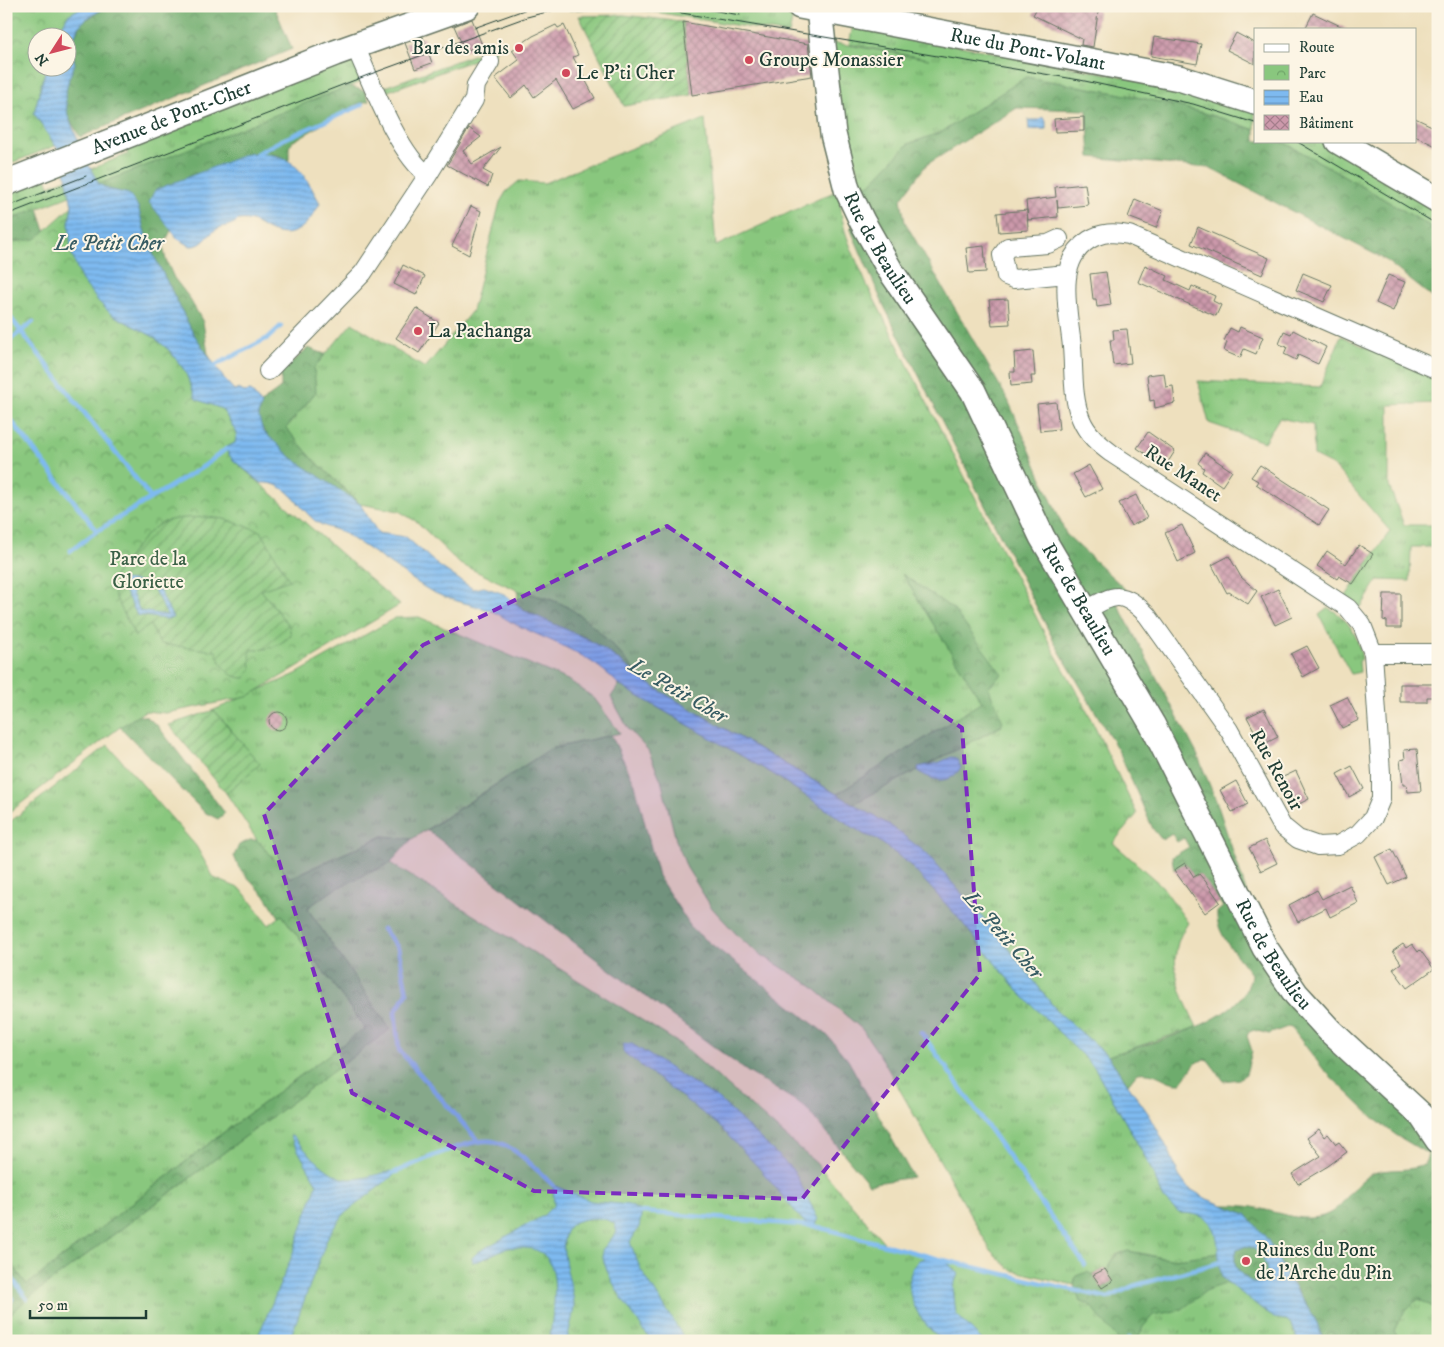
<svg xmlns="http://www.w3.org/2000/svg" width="1444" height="1347" font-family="'IM FELL DW Pica',serif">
<defs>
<pattern id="grass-tufts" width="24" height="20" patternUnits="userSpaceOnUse" patternTransform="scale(1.25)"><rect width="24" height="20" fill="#89c77e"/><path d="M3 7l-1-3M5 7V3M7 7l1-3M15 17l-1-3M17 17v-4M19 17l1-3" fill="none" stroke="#6fa368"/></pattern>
<pattern id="forest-crowns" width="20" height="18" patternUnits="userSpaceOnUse" patternTransform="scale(1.25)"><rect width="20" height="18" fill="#6eac6d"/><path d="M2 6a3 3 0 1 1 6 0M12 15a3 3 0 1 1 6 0" fill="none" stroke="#5a8d5a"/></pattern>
<pattern id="park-crowns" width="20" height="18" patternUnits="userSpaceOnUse" patternTransform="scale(1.25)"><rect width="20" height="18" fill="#89c77e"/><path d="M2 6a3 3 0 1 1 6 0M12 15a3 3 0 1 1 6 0" fill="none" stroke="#6fa368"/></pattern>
<pattern id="garden-furrows" width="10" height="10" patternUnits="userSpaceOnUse" patternTransform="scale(1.25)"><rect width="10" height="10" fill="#89c77e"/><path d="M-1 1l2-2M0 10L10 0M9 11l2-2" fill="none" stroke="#6fa368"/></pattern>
<pattern id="water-rules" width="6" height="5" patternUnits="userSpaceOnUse" patternTransform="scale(1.25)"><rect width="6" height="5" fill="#7ebaf0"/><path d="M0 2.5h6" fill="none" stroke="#6798c3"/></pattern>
<pattern id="building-cross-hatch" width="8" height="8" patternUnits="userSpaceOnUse" patternTransform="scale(1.25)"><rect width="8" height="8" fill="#cc99ab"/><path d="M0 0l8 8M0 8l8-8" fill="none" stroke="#a57e8c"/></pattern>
</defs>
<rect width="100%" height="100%" fill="#fcf5e5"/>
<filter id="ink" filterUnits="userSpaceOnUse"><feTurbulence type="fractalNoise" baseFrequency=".02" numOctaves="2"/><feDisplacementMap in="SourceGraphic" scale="10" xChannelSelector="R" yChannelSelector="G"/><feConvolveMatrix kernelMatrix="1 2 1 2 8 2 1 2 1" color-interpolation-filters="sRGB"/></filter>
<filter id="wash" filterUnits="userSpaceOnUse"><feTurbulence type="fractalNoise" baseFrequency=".0096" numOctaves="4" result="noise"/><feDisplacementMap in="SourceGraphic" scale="20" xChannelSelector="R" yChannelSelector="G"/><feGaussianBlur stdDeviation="1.12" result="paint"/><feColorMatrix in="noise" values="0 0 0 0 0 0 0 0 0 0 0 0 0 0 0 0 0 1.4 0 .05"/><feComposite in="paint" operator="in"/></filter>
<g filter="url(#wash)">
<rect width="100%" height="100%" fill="#eee0be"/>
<path fill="url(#grass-tufts)" stroke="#548259" d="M568 6H715L755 13 793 16 789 34 637 9 607 7 569 10Z
M853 26 1120 76 1229 102 1255 111V130C1181 102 1104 91 1026 77L942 132 908 144 870 185 862 187 844 123 830 42 929 59 849 44Z
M349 60 354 63 363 81 6 221V192L46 178 49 186 128 154 124 145Z
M705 119 716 246 836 191 841 198C839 228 855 256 866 283L1054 652 1081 699 1137 814 1113 843 1162 886 1188 923C1163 957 1180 993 1197 1027L1108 1056 1057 1011 1000 937 891 826 853 804 1002 726 988 691V687L996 680 953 609 903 575 982 702 837 794 655 688 643 679 602 635 565 606 549 599 519 591 460 564 417 522 399 511 360 504 312 458 286 428 308 402 316 384 312 376 314 368 352 323 425 368 472 311 500 202 506 192 519 181 544 183Z
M1281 141H1319L1438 210V231L1336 171Z
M1341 336 1438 381V403L1389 405V486L1404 525H1438V547H1411L1410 581 1378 580 1361 607 1346 596 1390 531 1334 466 1314 456 1313 425 1279 418 1264 442 1209 423 1198 381 1320 387Z
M1328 608C1349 618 1358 636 1362 659L1359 661 1360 672 1351 674 1319 615Z
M419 617 570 681 594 698 620 733 550 749 412 839 383 836 290 878 257 840 226 793 259 764 214 710 296 674 395 618Z
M619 685 773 774 865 835 875 838 907 862 956 915 1017 990 1095 1068 1148 1162 1164 1199 1179 1213C1192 1213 1216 1216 1218 1233 1219 1240 1218 1246 1219 1253 1205 1255 1191 1258 1176 1259 1152 1261 1113 1234 1107 1273L1105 1269 1093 1275 1076 1276 1074 1285 1011 1270 991 1251 883 1060 862 1029 809 984 760 954 742 940 712 908 687 868 676 840 661 780 648 750 629 730 611 697Z
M108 745 196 846 214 878 241 889 269 925 282 915 365 1028 224 1132 27 1285 6 1256V825Z
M390 863 680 1044 817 1164 887 1246 1108 1298 1228 1283C1244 1291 1254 1305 1269 1314 1275 1319 1285 1317 1290 1323 1295 1327 1295 1335 1298 1341H6V1318L27 1299 390 1029 307 908 335 889Z
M1419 1299 1438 1310V1341H1400L1394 1331C1400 1317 1405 1307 1419 1299Z"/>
<path fill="url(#forest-crowns)" stroke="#467450" d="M108 6H274L292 49 80 137 68 116 65 96 69 78 75 64 72 41 81 23Z
M1026 77C1104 91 1181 102 1255 130V141H1281L1336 171 1438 231V302L1384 259 1209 168 1090 157 1087 110 1017 108 926 165 901 199 905 222 1008 400 1066 534 1124 588 1133 601 1114 597 1197 754 1217 803 1265 948 1438 1135V1310L1419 1299C1406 1307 1400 1317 1394 1331L1400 1341H1324L1314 1317 1262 1234 1246 1214 1222 1205C1230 1205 1238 1205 1245 1206 1270 1208 1303 1226 1328 1214 1347 1205 1355 1178 1377 1172 1393 1168 1410 1172 1425 1164L1428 1154 1396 1135 1376 1120 1324 1070 1290 1026 1269 1034 1254 1030 1249 1032 1247 1036 1252 1051 1246 1074 1239 1079 1224 1081 1208 1060 1204 1059 1195 1064 1181 1083C1164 1084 1159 1070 1137 1073L1128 1084 1108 1056C1147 1043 1246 1024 1251 974 1239 957 1215 934 1217 912L1223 907 1199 874 1194 877 1185 863 1174 870 1172 857 1189 847 1184 838 1177 842 1172 834 1162 840 1153 829 1118 750 1057 647 923 384 883 304 850 228 862 221 853 203 862 187 870 184 908 144 942 132Z
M349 86 365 91 369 101 357 104 292 142 289 147V160L278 155 249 153 165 220 172 228 163 247 166 260 174 278 188 296 203 322 208 354 214 365 193 333 148 244 138 207 129 194 108 189 99 184Z
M38 208 45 231 36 240 6 243V221Z
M308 348 325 354 314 368 316 392 286 428 312 458 360 504C337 488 258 443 258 415 258 399 273 396 281 387V372Z
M902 574 953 609 1002 674 988 687 1003 722 1001 726 853 804 837 794 982 702Z
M519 591C534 595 550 598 564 605 595 622 619 653 643 679 625 665 608 651 589 640 565 627 536 620 516 603Z
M138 716H145L157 725 225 813 218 819 204 812 120 727Z
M611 735 635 784 658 876 692 929 826 1034 848 1060 913 1177 869 1184 804 1106 748 1072 630 985 427 830 550 749Z
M383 836 412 839 390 863 335 889 307 908 390 1029 27 1299 6 1318V1256L27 1285 224 1132 365 1028 282 915 279 917 267 898 239 868 234 856 239 845 250 840H257L290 878Z
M1246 1246C1262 1249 1269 1267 1267 1282L1253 1284C1240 1274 1230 1267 1237 1250Z
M1128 1251 1161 1258 1176 1259 1219 1253 1222 1278 1228 1283 1207 1290 1181 1310 1153 1315 1143 1327 1137 1341H1119L1089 1304 1080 1302 1074 1285 1076 1276 1087 1272 1093 1275 1102 1288 1113 1281 1107 1273C1110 1258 1115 1255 1128 1251Z"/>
<path fill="url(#park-crowns)" stroke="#548259" d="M6 6H84L63 25 56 37 38 38V68H46L34 113 55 146 6 165Z
M72 206 69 222 111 314 154 337 170 351 185 371 197 399 222 409 237 433 235 443 226 448 232 459 400 605 247 697 166 713 145 711 120 727 6 815V243L36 239Z"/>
<path fill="url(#garden-furrows)" stroke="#548259" d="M624 15 683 22 692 95 624 106 579 16Z
M495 47 496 52 383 93 382 88Z
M207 517 224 519 261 531 289 580 261 590 289 626 291 635C279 647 267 650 250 650L251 670 245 678C228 678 220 665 216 651L160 644 150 625 135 636 114 594 117 586 114 576C127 560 145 530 164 522 177 517 194 518 207 517Z
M214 710 260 764 226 793 169 725Z"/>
<path fill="url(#water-rules)" stroke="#4e7c92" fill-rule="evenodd" d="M84 6H108L86 19 78 27 71 46 75 64 69 78 65 96 68 116 87 162 99 184 108 189 129 194 138 207 148 244 193 333 225 380 235 391 239 389 244 392 251 391 262 405 258 414 263 431 292 458 360 504 378 533 406 537 439 566 473 589 484 587 504 594 525 611 587 639 605 650 655 688 891 826 925 852 1000 937 1057 1011 1108 1056 1150 1116 1170 1153 1179 1176 1187 1187 1207 1199 1246 1214 1268 1240 1289 1280 1314 1317 1324 1341H1298L1292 1325 1287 1320 1274 1318 1222 1278C1214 1244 1227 1213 1179 1213L1164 1199 1148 1162 1095 1068 1017 990 956 915 907 862 875 838 865 835 773 774 619 685C592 655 554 643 519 626 509 622 501 615 492 611 472 604 441 599 424 587 397 570 372 550 345 534 335 528 324 528 314 520 297 505 287 481 261 483L232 459 225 448 235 443 237 433 222 409 196 399 185 371 170 351 154 337 111 314 98 301 81 279 71 252 69 222 72 206 65 171 57 148 34 113 46 68H68V38L56 37 68 15ZM1246 1246C1262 1249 1269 1267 1267 1282L1253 1283C1240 1274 1230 1267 1237 1250Z
M1042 117 1046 120V129L1029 130 1028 120H1039Z
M249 153C293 153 300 167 320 203 309 224 294 243 267 229 256 223 251 218 238 220 232 226 226 225 219 228 207 233 206 246 191 246L178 239 149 202 155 190Z
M123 580 156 583 173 618 165 619 137 615 123 588ZM128 584 153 588 167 615 140 611Z
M951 757 956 758 961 767C950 785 936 782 919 772L918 767 938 763Z
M623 1044H632L720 1100 794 1171 818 1219 814 1226 804 1222 760 1169 717 1124 623 1052Z
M292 1135C304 1149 330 1179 349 1179 363 1179 378 1174 392 1171L394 1175 344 1214 329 1234 289 1341H256L290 1261 317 1184 290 1136Z
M553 1185 591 1201 629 1205 642 1212 639 1227 630 1242 640 1268 686 1341H651C636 1317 603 1278 602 1250L617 1232 614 1223C603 1217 594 1217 581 1220 547 1228 573 1281 574 1303 574 1315 569 1329 567 1341H550C551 1311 570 1248 523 1248 518 1248 512 1247 508 1248 495 1251 485 1261 472 1262V1258L478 1252 543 1216 554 1205Z
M930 1256 947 1262 958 1274 953 1287 956 1314 983 1341H942C924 1325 903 1299 911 1273 912 1268 916 1263 919 1260Z"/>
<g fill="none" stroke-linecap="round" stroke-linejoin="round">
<path stroke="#7ebaf0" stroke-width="4.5" d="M258 153 282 140 362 105
M6 312 150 497
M6 343 33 322
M210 368 268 338 281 326
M6 414 97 531
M70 551 97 531 204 466 226 449
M383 929 398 948 407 993 395 1012 399 1050 479 1142
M921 1032 1085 1265
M393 1173C415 1164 469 1138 491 1141 515 1144 536 1170 553 1185
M642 1212 814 1226 939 1259 1108 1298 1133 1286 1225 1261
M6 1270 27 1299
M6 1290 12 1299 6 1307
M1129 1338 1131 1341"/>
</g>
<g id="blocks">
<path fill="url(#building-cross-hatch)" d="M1038 6H1099L1093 47 1081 45 1082 39 1033 15Z
M1313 13 1347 29H1305Z
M472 19 482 45 465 51 454 26Z
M683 22 808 44 812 76 692 95Z
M556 25 558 28 564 25 578 55 573 57 595 98 573 109 556 80 534 97 526 85 511 98 495 78 519 60 512 50 533 36Z
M1236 33 1255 43V64L1227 50Z
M423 37 432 63 415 69 405 43Z
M1154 37 1201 44 1197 64 1151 56Z
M1084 117V131L1055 132 1054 119Z
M1415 118 1438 129V147L1415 136Z
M469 128 481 137 463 151 472 164 501 147 483 170 492 175 488 187 447 165Z
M1085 184 1088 205 1058 208 1057 200 1058 217 1028 220 1026 201 1056 197 1055 187Z
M1135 199 1163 211 1156 228 1128 217Z
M471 206 481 211 469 255 452 246Z
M1027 210 1028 230 999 232 997 213Z
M1198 227 1269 258 1262 275 1191 244Z
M984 246 986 272 969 273 966 248Z
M403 265 425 276 416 295 394 284Z
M1145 265 1168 276 1166 280 1190 291 1192 286 1215 296 1213 301 1221 305 1216 316 1138 282Z
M1106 272 1111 305 1097 307 1096 299H1093L1090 274Z
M1303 273 1332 285 1324 302 1296 290Z
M1388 275 1405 282 1393 311 1376 303Z
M1008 299 1010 324 992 325 989 300Z
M416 308 439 323 419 353 396 338Z
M1240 327 1263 337 1256 354 1244 349 1240 358 1224 351 1227 342 1224 341 1230 328 1238 332Z
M1127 329 1131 363 1113 365 1110 340H1114L1113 330Z
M1293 330 1326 347 1318 364 1298 355 1296 360 1284 354 1287 347 1279 344 1284 331 1291 334Z
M1033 351 1035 376H1031L1032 384 1011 386 1010 372H1015L1014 353Z
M1164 373 1166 387 1173 386 1175 403 1155 408 1154 400 1150 401 1147 375Z
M1056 402 1059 429 1040 431 1037 404Z
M1148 432 1175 451 1168 462 1162 458 1159 463 1137 448Z
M1205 453 1232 471 1222 486 1202 472 1204 468 1198 463Z
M1089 465 1102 489 1086 497 1073 474Z
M1260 465 1329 510 1319 525 1256 484 1258 481 1251 477Z
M1136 495 1147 518 1131 526 1119 503Z
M1182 525 1195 553 1178 562 1165 533Z
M1359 545 1373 554 1353 584 1339 576 1337 579 1317 566 1327 551 1346 564Z
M1229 556 1241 577 1257 591 1248 604 1229 592 1227 593 1212 565Z
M1278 589 1292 617 1275 625 1261 597Z
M1384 594H1401V628H1387V621L1383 620Z
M1307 646 1319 668 1303 677 1291 654Z
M1400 684H1438V697H1427V702H1400Z
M1347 697 1359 720 1342 728 1330 705Z
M1264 709 1278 737 1262 745 1247 717Z
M269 721a9 9 0 1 1 18 0a9 9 0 1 1-18 0Z
M1417 749 1421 791 1408 792 1407 785H1403L1400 760 1405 759 1404 750Z
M1352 766 1364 789 1349 797 1337 774Z
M1296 771 1309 799 1293 807 1279 779Z
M1236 781 1248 804 1232 812 1220 790Z
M1265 840 1277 863 1261 871 1249 848Z
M1392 849 1406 877 1389 885 1375 857Z
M1185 863 1194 877 1199 874 1206 882 1220 902 1205 913 1174 870Z
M1350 885 1358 903 1330 917 1326 908 1298 922 1289 905 1317 890 1322 899Z
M1403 944 1406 948 1412 944 1418 952 1420 950 1434 969 1407 988 1393 969 1401 963 1393 951Z
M1319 1129 1324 1137 1328 1134 1336 1144 1339 1142 1347 1152 1328 1166 1298 1184 1292 1174 1321 1156 1307 1138Z
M1105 1269 1113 1281 1102 1288 1093 1275Z"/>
</g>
</g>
<g filter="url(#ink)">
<use href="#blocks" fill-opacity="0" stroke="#677664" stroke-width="1"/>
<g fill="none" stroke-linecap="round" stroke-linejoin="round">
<defs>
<path id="street" d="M355 46C370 79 399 156 428 175
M1059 239 1048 244 1008 247 1002 255 1006 276 1014 279 1067 274
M268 371 363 273 428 175 474 100 476 85 490 62
M1086 610C1115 594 1122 590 1147 615L1229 730 1282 826 1298 839 1318 846 1338 845 1358 834 1373 818 1381 799V773L1373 653H1438
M1373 653 1362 625 1348 608 1111 453C1099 444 1087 434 1081 419 1072 398 1074 370 1072 347 1069 313 1054 262 1089 240 1102 232 1114 232 1129 235L1438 370"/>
<g id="secondary">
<path id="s1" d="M800 6 1179 78 1255 102"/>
<path id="s2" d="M819 9 833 134 847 189 862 221 890 270 973 391 1042 537 1152 724 1265 948 1296 994 1330 1031 1422 1116 1438 1140"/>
<path d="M1338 141 1438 200"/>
<path id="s3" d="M6 183 335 53 467 6"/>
</g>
</defs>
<use href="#street" stroke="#677664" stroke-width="20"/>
<use href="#secondary" stroke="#677664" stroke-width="28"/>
<use href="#street" stroke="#fff" stroke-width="18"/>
<use href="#secondary" stroke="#fff" stroke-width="25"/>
<path stroke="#1f3d34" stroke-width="1" d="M640 6 1080 80 1193 104 1255 123
M688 6 740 15
M474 28 535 6
M1296 141 1438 225
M6 207 86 176
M6 215 368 75 527 17 570 6"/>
</g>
</g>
<path fill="#7b2cbf" fill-opacity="0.2" stroke="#7b2cbf" stroke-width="4" stroke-dasharray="10 6" stroke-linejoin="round" d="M667 526 962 728 980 974 802 1199 534 1191 352 1093 264 814 423 645Z"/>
<g fill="#d1495b" stroke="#fcf5e5" stroke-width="2">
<circle cx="519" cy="48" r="5"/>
<circle cx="749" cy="60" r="5"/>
<circle cx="566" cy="73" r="5"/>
<circle cx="418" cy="331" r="5"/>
<circle cx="1246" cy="1261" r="5"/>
</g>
<g text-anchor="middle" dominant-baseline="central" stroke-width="4" stroke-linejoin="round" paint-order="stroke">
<g font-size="20" fill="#1f3d34" stroke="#fcf5e5" text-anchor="start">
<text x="509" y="48" text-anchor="end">Bar des amis</text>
<text x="759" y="60">Groupe Monassier</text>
<text x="576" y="73">Le P'ti Cher</text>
<text x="428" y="331">La Pachanga</text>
<text x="1256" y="1250">Ruines du Pont<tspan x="1256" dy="23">de l'Arche du Pin</tspan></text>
</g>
<g font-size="20" fill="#1f3d34" stroke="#fcf5e5">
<text stroke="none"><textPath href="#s1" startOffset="232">Rue du Pont-Volant</textPath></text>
<text stroke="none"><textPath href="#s3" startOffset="178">Avenue de Pont-Cher</textPath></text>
<text stroke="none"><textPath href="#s2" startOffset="250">Rue de Beaulieu</textPath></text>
<text transform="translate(1183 474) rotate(33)">Rue Manet</text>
<text stroke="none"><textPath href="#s2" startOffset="655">Rue de Beaulieu</textPath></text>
<text transform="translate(1276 770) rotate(61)">Rue Renoir</text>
<text stroke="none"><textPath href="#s2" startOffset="1060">Rue de Beaulieu</textPath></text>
</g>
<g font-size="20" fill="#3a6046" stroke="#fcf5e5">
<text x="148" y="559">Parc de la<tspan x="148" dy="23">Gloriette</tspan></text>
</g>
<g font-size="21" font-style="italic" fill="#375c63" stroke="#fcf5e5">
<text x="109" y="244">Le Petit Cher</text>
<text transform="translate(678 691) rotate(30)">Le Petit Cher</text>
<text transform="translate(1003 935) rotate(49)">Le Petit Cher</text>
</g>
</g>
<rect width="1444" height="1347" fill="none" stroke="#fcf5e5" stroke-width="25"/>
<rect x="1254" y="28" width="162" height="115" fill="#fcf5e5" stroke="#a4ab9e"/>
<rect x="1264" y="44" width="25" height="8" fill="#ffffff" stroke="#a4ab9e"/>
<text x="1299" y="52" font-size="15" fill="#1f3d34">Route</text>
<rect x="1264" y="65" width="25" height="15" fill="url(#park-crowns)" stroke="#a4ab9e"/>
<text x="1299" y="78" font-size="15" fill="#1f3d34">Parc</text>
<rect x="1264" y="90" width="25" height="15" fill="url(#water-rules)" stroke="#a4ab9e"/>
<text x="1299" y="102" font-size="15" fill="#1f3d34">Eau</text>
<rect x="1264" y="115" width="25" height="15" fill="url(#building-cross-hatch)" stroke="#a4ab9e"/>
<text x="1299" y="128" font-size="15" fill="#1f3d34">Bâtiment</text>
<g transform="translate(52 52) rotate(234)"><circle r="24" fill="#fcf5e5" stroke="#a4ab9e"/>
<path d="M0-4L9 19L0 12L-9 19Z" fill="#d1495b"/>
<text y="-8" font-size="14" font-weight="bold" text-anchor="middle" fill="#1f3d34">N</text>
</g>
<path d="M30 1310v8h116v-8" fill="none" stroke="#1f3d34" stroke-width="2.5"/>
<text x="38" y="1310" font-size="15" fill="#1f3d34" stroke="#fcf5e5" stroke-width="4" paint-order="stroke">50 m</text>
</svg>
